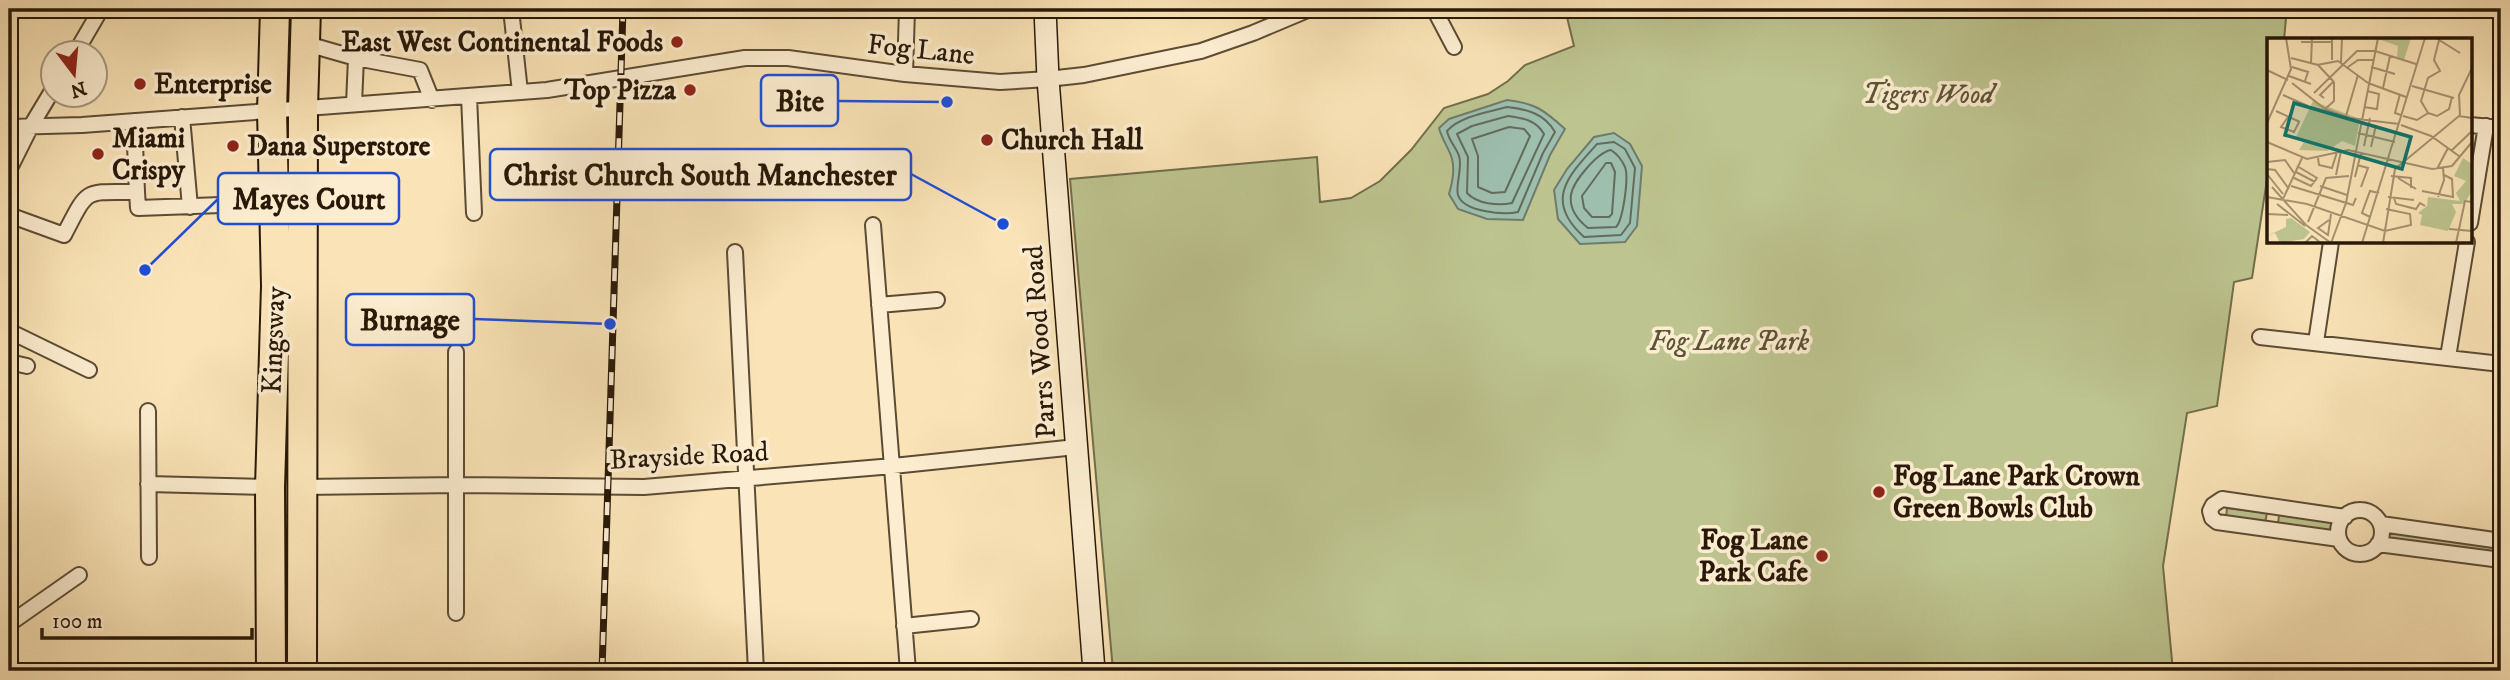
<svg xmlns="http://www.w3.org/2000/svg" width="2510" height="680" font-family="'IM FELL DW Pica',serif">
<rect width="100%" height="100%" fill="#fae4b7"/>
<filter id="stains"><feTurbulence type="fractalNoise" baseFrequency=".00286" numOctaves="4"/><feColorMatrix values="0 0 0 0 .2 0 0 0 0 .09 0 0 0 0 .02 0 0 0 .5 -.17"/></filter>
<radialGradient id="worn" r=".72"><stop offset=".6" stop-color="#630" stop-opacity="0"/><stop offset="1" stop-color="#630" stop-opacity=".3"/></radialGradient>
<path fill="#bdc48f" stroke="#726e4c" stroke-width="2" d="M1565 9H2251L2286 18 2284 40H2268V173L2252 278 2234 282 2217 406 2187 413 2163 566 2173 671H1113L1070 179 1317 157 1320 202 1351 198 1380 181 1411 150 1444 108 1488 94 1508 81 1525 65 1574 46Z
M283 470H293V517H284Z
M2227 508 2267 513 2265 523 2226 518Z
M2279 515 2337 522 2334 532 2278 524Z
M283 528H293L294 671H284Z
M2387 528 2501 544V555L2387 539Z"/>
<path fill="#9ebfaf" stroke="#6f7c6c" stroke-width="2" d="M1507 100C1535 103 1544 110 1565 129L1550 155 1523 220 1487 219 1458 209 1449 194C1452 184 1455 170 1452 159 1450 150 1442 140 1439 128L1449 119Z
M1614 133 1630 144 1642 166 1637 226 1625 242 1580 244 1558 219 1554 190 1567 169 1594 137Z"/>
<g fill="none" stroke-linecap="round" stroke-linejoin="round">
<path stroke="#636c5c" stroke-width="2" d="M1507 107C1527 109 1545 114 1555 132L1543 153 1518 212C1504 215 1463 212 1458 195 1455 185 1463 168 1459 156 1456 147 1449 141 1447 131 1460 116 1489 112 1507 107Z
M1508 116C1523 118 1536 120 1544 134L1512 203C1498 206 1477 204 1467 193L1468 157 1457 134 1472 126Z
M1509 127 1524 129 1530 136 1505 192 1492 193 1478 187V156L1472 139Z
M1614 142 1625 149 1635 168 1630 223 1621 235 1584 237C1544 201 1567 177 1597 144Z
M1611 150C1617 154 1622 160 1625 167 1629 178 1623 220 1616 227L1588 228C1578 220 1569 209 1571 195 1573 181 1598 152 1611 150Z
M1606 163H1611L1615 172 1612 214 1609 217H1592L1584 208 1582 196Z"/>
<defs>
<path id="street" d="M511 9 520 92
M1434 9 1454 47
M300 42 356 58 420 70 432 100
M76 52 101 9
M905 74 907 9
M469 96 474 213
M354 104 356 58
M182 117 190 207
M2470 125 2501 128
M9 127 82 125 547 90 745 58H788L905 74 1000 82 1048 79 1084 75 1201 51 1253 33 1310 9
M9 170 31 126 52 91
M137 192 138 208 275 203
M9 215 64 235C89 187 83 192 137 192L134 121
M2470 223 2486 126
M873 225 908 671
M735 252 756 671
M879 305 937 300
M9 331 89 370
M2260 337 2501 364
M2316 342 2331 242
M456 352V613
M2448 357 2467 242
M9 362 27 366
M148 411 149 557
M148 484 270 487
M303 487 458 485 644 487 893 466 1076 447
M2338 532a22 22 0 1 1 44 0a22 22 0 1 1-44 0Z
M2381 524 2501 541
M2339 539 2217 522 2212 518 2210 511 2213 505 2222 499 2345 517
M2378 544 2501 560
M9 624 79 575
M904 626 971 619"/>
<path id="secondary" d="M1045 9 1048 79 1094 671"/>
<path id="highway" d="M271 671 270 487 276 286 272 111 275 9
M302 671 303 108 306 9"/>
</defs>
<use href="#street" stroke="#5c4b34" stroke-width="18"/>
<use href="#secondary" stroke="#281808" stroke-width="24"/>
<use href="#highway" stroke="#281808" stroke-width="32"/>
<use href="#street" stroke="#fcedd0" stroke-width="14"/>
<use href="#secondary" stroke="#fcedd0" stroke-width="21"/>
<use href="#highway" stroke="#fae4b7" stroke-width="28"/>
<defs>
<path id="rail" d="M602 671 623 9"/>
</defs>
<use href="#rail" stroke="#281808" stroke-width="7"/>
<use href="#rail" stroke="#fcedd0" stroke-width="4.5" stroke-dasharray="13" stroke-linecap="butt"/>
</g>
<g fill="#8f2418" stroke="#fcedd0" stroke-width="2.5">
<circle cx="677" cy="42" r="7"/>
<circle cx="140" cy="84" r="7"/>
<circle cx="690" cy="90" r="7"/>
<circle cx="987" cy="140" r="7"/>
<circle cx="233" cy="146" r="7"/>
<circle cx="98" cy="154" r="7"/>
<circle cx="1879" cy="492" r="7"/>
<circle cx="1822" cy="556" r="7"/>
</g>
<g text-anchor="middle" dominant-baseline="central" stroke-width="7" stroke-linejoin="round" paint-order="stroke">
<g font-size="28" font-weight="bold" fill="#281808" stroke="#fcedd0" text-anchor="start">
<text x="663" y="42" text-anchor="end">East West Continental Foods</text>
<text x="154" y="84">Enterprise</text>
<text x="676" y="90" text-anchor="end">Top Pizza</text>
<text x="112" y="138">Miami<tspan x="112" dy="32">Crispy</tspan></text>
<text x="1001" y="140">Church Hall</text>
<text x="247" y="146">Dana Superstore</text>
<text x="1893" y="476">Fog Lane Park Crown<tspan x="1893" dy="32">Green Bowls Club</tspan></text>
<text x="1808" y="540" text-anchor="end">Fog Lane<tspan x="1808" dy="32">Park Cafe</tspan></text>
</g>
<g font-size="28" fill="#281808" stroke="#fcedd0">
<text transform="translate(921 50) rotate(6)">Fog Lane</text>
<text transform="translate(274 340) rotate(-88)">Kingsway</text>
<text transform="translate(1040 342) rotate(-94)">Parrs Wood Road</text>
<text transform="translate(689 456) rotate(-3)">Brayside Road</text>
</g>
<g font-size="28" font-style="italic" fill="#5c5437" stroke="#fcedd0">
<text x="1928" y="94">Tigers Wood</text>
<text x="1729" y="341">Fog Lane Park</text>
</g>
</g>
<g transform="translate(2267 38)">
<rect width="205" height="205" fill="#fae4b7"/>
<path d="M144 0 137 22 130 19 131 8 111 1ZM46 63 93 81 88 108 75 103 60 113 32 112 37 104 29 99ZM196 120 205 126V153L197 166H185L189 174 181 193 153 187 155 177 151 175 160 168 161 159 193 163 189 155 199 143 187 138ZM24 180 43 194 37 201 13 205 8 195 0 198 19 189V181Z" fill="#bdc48f"/>
<path fill="none" stroke="#a69271" stroke-width="2" d="M169 0 193 15M172 2 167 22 173 33 161 40 154 63 161 75 170 78 182 71 185 59M34 4H65M24 20 51 27 67 44M65 22V0M74 24 75 0M44 25 45 0M50 27 71 23 101 45M25 29 41 34 38 43M81 29 91 22H106M104 29 128 36M0 32 21 42M22 38 44 46M25 45 58 71 83 80 132 86M101 45 139 59M145 48 187 60M116 50 123 18M47 55 90 13H108L149 26M133 56 128 75 134 77M16 57 41 68M57 60 53 57 67 43M97 69 110 71 112 56 100 53M58 71 67 63V44M9 73 33 84M193 77 192 57 205 30M79 78 91 37M136 78 150 82 161 75M21 79 14 89 27 94 32 84M0 85 24 31 19 0M134 87 164 98 192 118M91 95 128 104M0 104 40 121 81 112 165 131 185 128 205 104M97 108 103 80M104 109 109 87M184 113 205 93M51 120 52 127 65 130 70 114M0 124 18 122 27 135M90 127 101 130 94 149M0 131 8 132 22 151M170 131 181 110M29 134 48 144M0 136 16 156M69 137 74 113M124 138 144 140V150M88 139 94 115M27 140 44 148 50 140 30 128M131 140 149 151M24 148 86 167 89 160M53 148 80 157M5 149 39 187 64 205M155 153 186 159 185 141 177 137M0 159 40 166 118 193 144 187 143 176 119 171M121 159 147 162M171 159 177 142 176 130M127 160 129 166 149 171 153 165 158 168M16 161 35 120M10 166 38 188M0 176 21 177M103 179 95 175 103 153 112 155M62 182 51 190 61 197 64 176M41 184 59 140 82 138M182 191 205 193M38 205 45 198 54 205M64 205 79 165 111 0M95 205 158 0M116 205 128 131 192 78 205 80M189 205 198 163 205 164"/>
<path fill="#0f766e" fill-opacity="0.15" stroke="#0f766e" stroke-width="3.5" d="M27 65 144 99 135 131 18 97Z"/>
<rect width="205" height="205" fill="none" stroke="#281808" stroke-width="3.5"/>
</g>
<path fill="none" stroke="#1d4ed8" stroke-width="2.5" d="M947 102L838 101M1003 224L911 174M145 270L218 199M610 324L474 319"/>
<g fill="#1d4ed8" stroke="#fcedd0" stroke-width="2.5">
<circle cx="947" cy="102" r="7"/>
<circle cx="1003" cy="224" r="7"/>
<circle cx="145" cy="270" r="7"/>
<circle cx="610" cy="324" r="7"/>
</g>
<g fill="#fcedd0" stroke="#1d4ed8" stroke-width="2.5">
<rect x="761" y="75" width="77" height="51" rx="7"/>
<rect x="490" y="149" width="421" height="51" rx="7"/>
<rect x="218" y="173" width="181" height="51" rx="7"/>
<rect x="346" y="294" width="128" height="51" rx="7"/>
</g>
<g font-size="30" text-anchor="middle" font-weight="bold" fill="#281808">
<text x="800" y="111">Bite</text>
<text x="700" y="185">Christ Church South Manchester</text>
<text x="309" y="209">Mayes Court</text>
<text x="410" y="330">Burnage</text>
</g>
<rect width="2510" height="680" fill="none" stroke="#fae4b7" stroke-width="35"/>
<rect x="10" y="10" width="2489" height="659" fill="none" stroke="#281808" stroke-width="3.5"/>
<rect x="18" y="18" width="2475" height="645" fill="none" stroke="#281808" stroke-width="2"/>
<g transform="translate(74 74) rotate(164)"><circle r="33" fill="#fcedd0" stroke="#a79880" stroke-width="2"/>
<path d="M0-5L12 26L0 18L-12 26Z" fill="#8f2418"/>
<text y="-10" font-size="19" font-weight="bold" text-anchor="middle" fill="#281808">N</text>
</g>
<path d="M42 628v10h210v-10" fill="none" stroke="#281808" stroke-width="3.5"/>
<text x="52" y="628" font-size="21" fill="#281808" stroke="#fcedd0" stroke-width="5" paint-order="stroke">100 m</text>
<rect width="100%" height="100%" filter="url(#stains)"/>
<rect width="100%" height="100%" fill="url(#worn)"/>
</svg>
